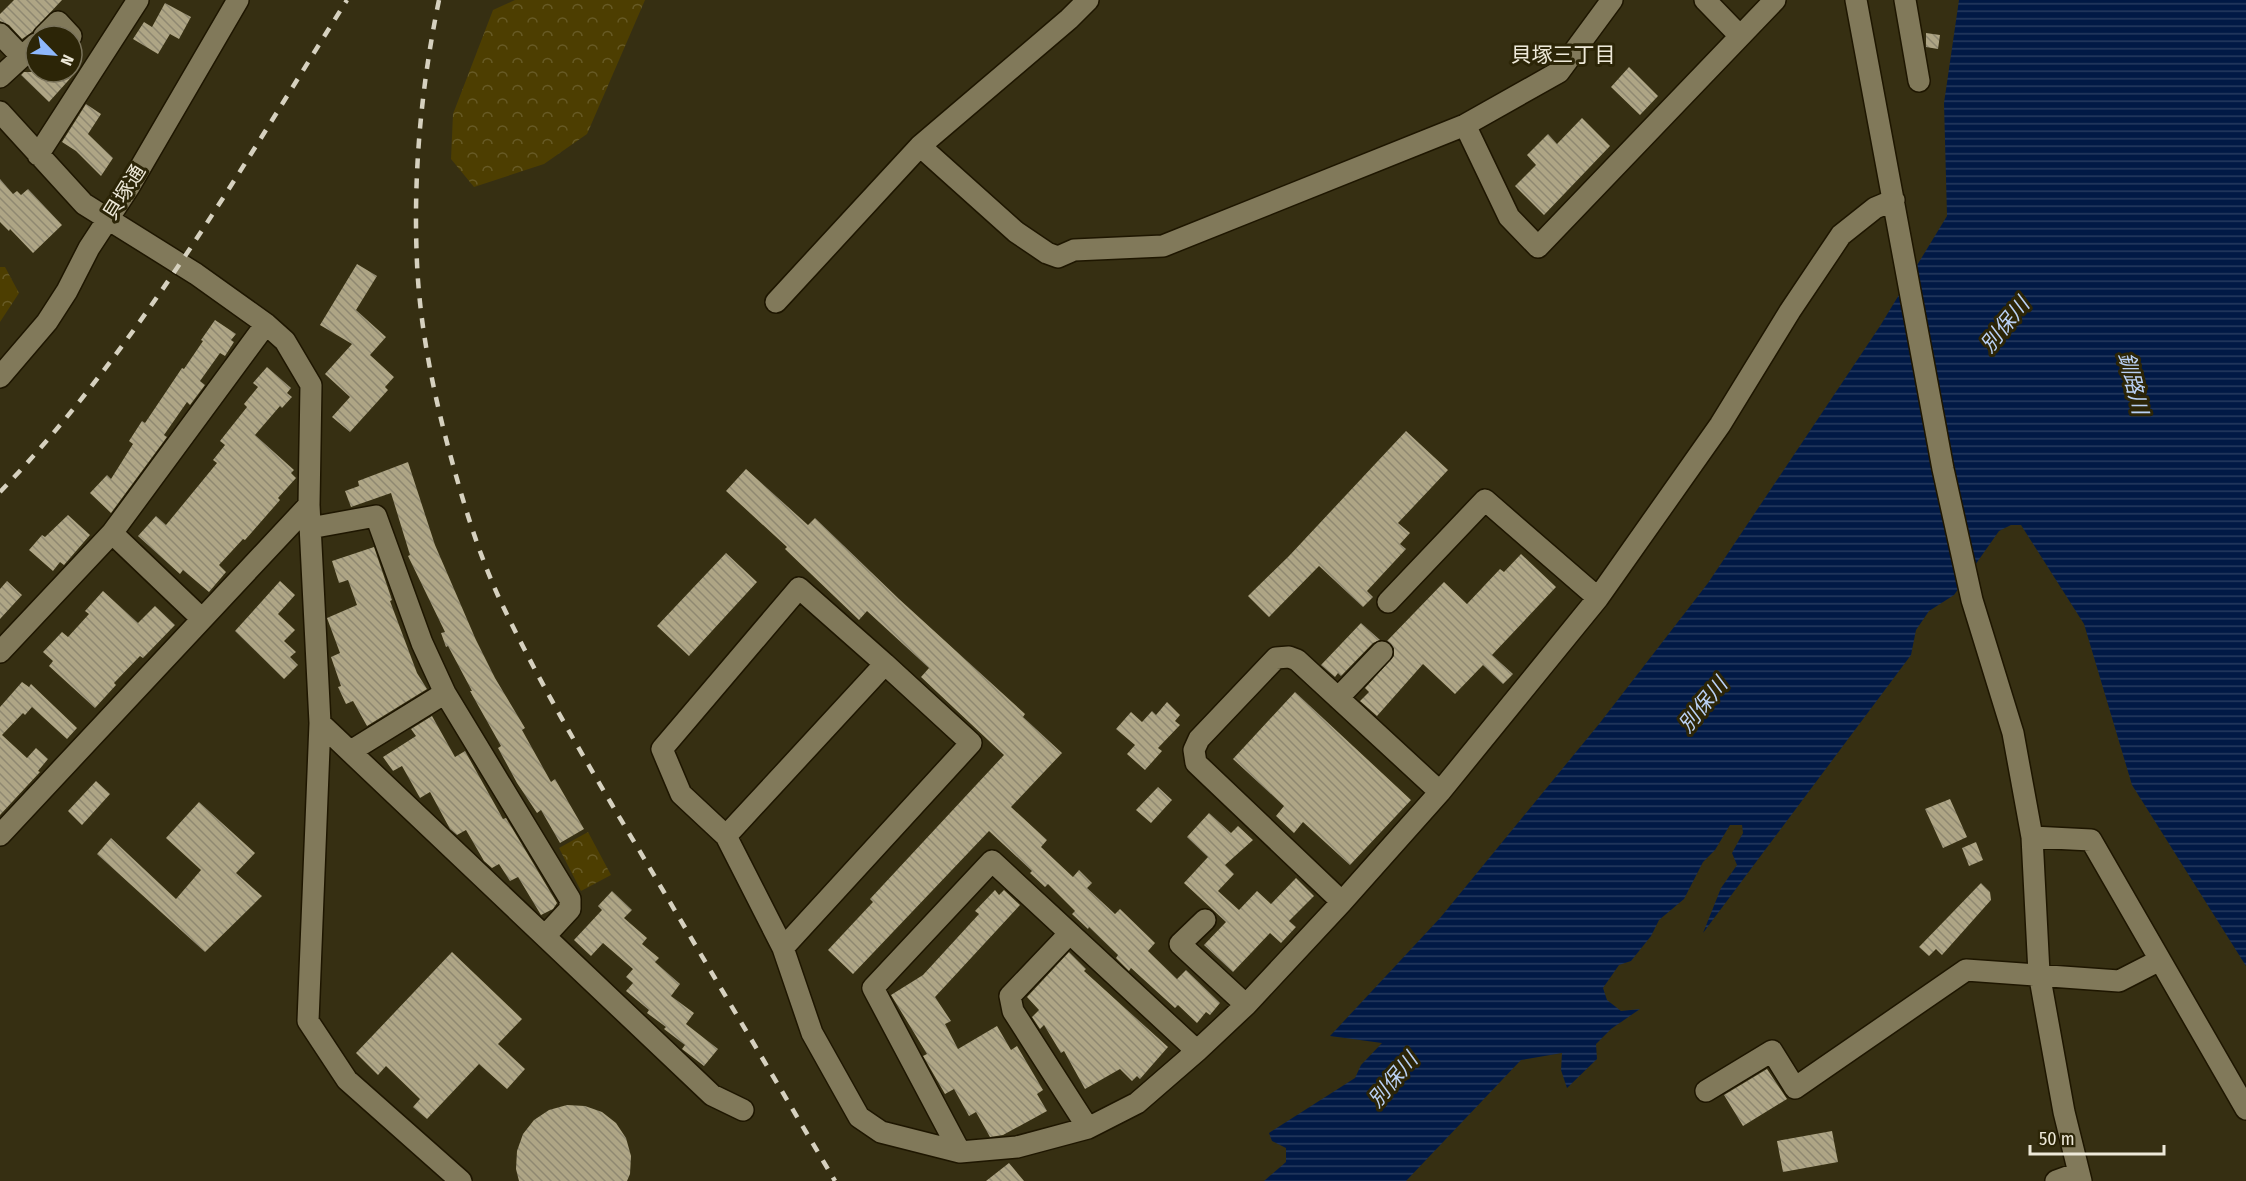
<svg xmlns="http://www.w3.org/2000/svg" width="2246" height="1181" font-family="'Fira Sans Condensed','Noto Sans JP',sans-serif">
<defs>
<pattern id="forest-crowns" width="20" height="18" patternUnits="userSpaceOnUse" patternTransform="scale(1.5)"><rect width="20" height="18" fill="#4d3e01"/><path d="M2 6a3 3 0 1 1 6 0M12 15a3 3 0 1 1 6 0" fill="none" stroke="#675a25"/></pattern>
<pattern id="water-rules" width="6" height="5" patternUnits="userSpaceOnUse" patternTransform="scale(1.5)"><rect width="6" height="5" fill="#011945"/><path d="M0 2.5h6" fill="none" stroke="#263a5f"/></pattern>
<pattern id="building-back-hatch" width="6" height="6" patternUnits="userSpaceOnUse" patternTransform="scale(1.5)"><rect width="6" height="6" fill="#aea585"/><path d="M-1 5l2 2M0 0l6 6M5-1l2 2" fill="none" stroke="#8f8871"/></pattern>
</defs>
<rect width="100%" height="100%" fill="#362f12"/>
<path fill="url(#forest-crowns)" d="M515 0H645L587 134 544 164 474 187 451 159 453 114 493 10Z
M0 267H5L19 293 0 322Z
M588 832 611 875 581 891 559 848Z"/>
<path fill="url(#water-rules)" d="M1959 0H2246V966L2132 785 2084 624 2021 525H2011L1999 531 1954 595 1929 611 1916 630 1911 655 1703 933 1721 888 1737 865 1732 853 1743 833 1742 825H1730L1715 850 1703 862 1684 899 1659 920 1651 936 1631 961 1619 965 1603 988 1607 1000 1621 1011 1640 1009 1611 1029 1596 1044 1597 1059 1567 1088 1561 1070 1562 1053 1521 1060 1406 1181H1264L1286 1162V1148L1272 1141 1269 1133 1355 1078 1361 1065 1382 1043 1330 1036 1440 918 1599 724 1708 583 1880 326 1947 216 1944 103Z"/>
<path fill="url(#building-back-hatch)" d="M14 0H62L32 32 22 39 9 25 0 21V14Z
M165 3 191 17 179 39 170 34 158 54 133 39 144 22 152 27Z
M1926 33 1940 35 1938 49 1926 47Z
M1629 67 1658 96 1640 115 1611 87Z
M24 72H76L49 102 21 75Z
M86 104 101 114 88 134 113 158 101 176 76 151 62 142Z
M1582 118 1610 146 1544 215 1515 186 1536 165 1527 155 1548 134 1557 144Z
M0 179 13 194 17 191 21 195 28 189 62 225 33 253 10 229 9 231 0 222Z
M357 264 377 276 356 310 386 337 370 355 394 377 385 387 388 390 350 432 332 417 350 397 325 374 352 344 320 325Z
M215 320 236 334 231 340 234 342 225 356 220 353 200 381 205 385 190 405 187 402 164 435 167 437 111 513 90 493 107 475 111 479 133 444 129 441 142 421 145 423 182 368 184 369 203 341 201 340Z
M267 367 291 388 287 393 292 397 282 408 280 406 255 435 294 470 291 473 296 478 278 498 280 500 245 540 243 539 219 565 226 572 209 592 183 570 180 574 138 536 156 516 166 525 217 463 213 460 225 445 220 441 247 407 244 404 258 387 253 383Z
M1406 431 1448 470 1398 523 1410 533 1400 544 1406 549 1367 591 1373 597 1363 607 1319 566 1269 617 1248 596 1289 556Z
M408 462 435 545 476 640 495 678 525 728 522 730 551 782 555 779 584 829 560 843 541 810 537 813 517 783 498 748 501 746 470 691H472L448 646 446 647 441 633 445 632 408 556 410 555 391 493 351 507 345 491 359 486 358 481Z
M746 469 808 525 815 518 899 599 1025 714 1023 717 1062 753 1011 807 1047 840 1041 847 1073 877 1079 870 1092 883 1087 888 1115 914 1120 909 1155 943 1148 951 1177 979 1186 970 1220 1003 1210 1015 1206 1012 1197 1023 1178 1005 1175 1008 1131 968 1129 971 1116 958 1118 955 1089 927 1088 929 1072 914 1075 911 1048 884 1045 887 1030 873 1032 871 989 831 853 974 828 950 873 902 870 899 1004 755 921 677 929 668 867 611 859 620 785 549 787 547 726 491Z
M68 515 90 535 64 565 60 562 53 571 29 550 42 535 45 537Z
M374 547 392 600 390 601 417 673 427 689 367 726 353 701 346 704 338 687 341 686 331 657 340 653 327 618 357 605 348 580 339 583 332 561Z
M726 553 757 582 689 656 657 626Z
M1521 554 1556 587 1492 655 1513 674 1503 684 1483 665 1455 694 1423 664 1377 716 1360 701 1369 692 1365 688 1394 656V648L1387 641 1444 582 1467 604 1500 569 1504 572Z
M7 581 22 595 0 619V589Z
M280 581 295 595 278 614 295 630 284 641 296 652 290 657 298 665 284 679 235 631Z
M103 591 138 623 155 606 175 625 143 658 140 656 114 683 116 685 95 708 49 666 53 661 43 652 62 632 68 637 89 614 85 611Z
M1361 623 1380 640 1373 643 1341 676 1338 673 1335 677 1321 665Z
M22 682 29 687 31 684 77 728 67 739 32 707 25 715 23 713 2 735 27 758 36 748 48 759 38 771 40 772 0 815V707Z
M1295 692 1411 800 1350 865 1303 822 1294 833 1276 816 1284 806 1233 759Z
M1167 702 1180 715 1175 721 1180 725 1158 748 1162 751 1145 770 1127 754 1135 745 1116 729 1131 712 1142 722 1152 711 1156 715Z
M432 716 455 757 465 751 503 819 506 818 557 903 553 909 541 915 518 877 510 881 499 864 492 868 484 861 466 830 457 835 450 829 430 792 420 798 402 766 393 771 383 757 416 736 411 729Z
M96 781 110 794 82 825 68 811Z
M1158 787 1172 800 1151 823 1136 810Z
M1950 799 1967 837 1943 848 1925 809Z
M199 802 255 853 236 873 262 896 205 952 97 854 111 838 176 899 201 870 166 838Z
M1209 813 1231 833 1238 826 1253 840 1225 865 1234 874 1218 891 1239 910 1257 891 1271 904 1296 878 1314 896 1289 921 1296 927 1281 943 1270 933 1233 972 1204 945 1226 922 1184 883 1208 857 1187 837Z
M1976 842 1983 860 1969 866 1962 848Z
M1981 883 1990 892 1991 900 1942 955 1936 949 1929 956 1919 947Z
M995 890 999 895 1004 890 1020 905 935 997 951 1021 945 1024 958 1049 997 1026 1011 1050 1017 1046 1043 1090 1037 1094 1047 1111 1003 1135 990 1137 976 1112 969 1116 954 1089 945 1094 923 1056 927 1054 891 995 923 975 979 914 975 911Z
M612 891 632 910 624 918 647 938 642 944 659 958 655 962 680 984 671 996 694 1013 686 1024 718 1049 704 1066 682 1049 685 1045 664 1029 666 1027 647 1013 649 1010 626 991 633 983 626 977 633 969 603 943 591 956 574 940 602 910 598 906Z
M452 952 522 1019 498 1044 525 1069 507 1089 479 1064 427 1119 413 1107 420 1099 386 1066 378 1075 356 1053Z
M1069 952 1086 969 1084 971 1168 1047 1140 1079 1137 1076 1132 1081 1120 1069 1085 1089 1064 1051 1061 1053 1044 1025 1040 1029 1032 1017 1039 1010 1027 997Z
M1767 1069 1787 1099 1743 1126 1724 1095Z
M567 1105 585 1106 602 1112 616 1123 626 1138 631 1156 630 1174 627 1181H519L516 1169 517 1151 523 1134 534 1120 549 1110Z
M1832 1131 1838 1162 1783 1172 1777 1141Z
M1009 1163 1024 1181H986Z"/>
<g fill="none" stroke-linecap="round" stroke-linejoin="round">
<defs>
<path id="minor" d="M1705 0 1740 36
M1856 0 1943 469 1972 600 2013 733 2032 837 2039 973 2064 1112 2081 1181
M1905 0 1919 81
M0 34 22 57
M44 36 58 22 71 36
M0 77 36 44
M0 112 84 204 196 274 266 324 285 341 311 385 309 505 320 723 308 1021 347 1080 461 1181
M1465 125 1509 217 1538 247 1775 0
M920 146 1016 232 1047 253 1058 257 1074 250 1163 246 1465 125 1559 72 1612 0
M38 155 138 0
M776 302 920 146 1069 19 1088 0
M0 377 47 322 67 291 89 248 129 187 238 0
M310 528 376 516 422 643 445 693 570 899V909L545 936
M112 533 202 619
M1388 602 1485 500 1598 598
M0 652 112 533 266 324
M1338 698 1382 652
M320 723 712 1095 743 1110
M351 751 445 693
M0 835 309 505
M726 836 885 664 799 588 662 749 681 794 726 836 783 948 812 1033 859 1117 881 1132 960 1152 1017 1147 1088 1128 1137 1103 1197 1051 1246 1005 1342 902 1440 792 1598 598 1720 425 1790 311 1841 235 1875 208 1894 200
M2032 837 2091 840 2246 1109
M1342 902 1196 763 1194 750 1199 739 1276 658 1289 657 1297 660 1440 792
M1205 920 1180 944 1246 1005
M1069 934 1010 996 1013 1011 1088 1128
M783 948 971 743 885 664
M1706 1091 1772 1051 1795 1088 1966 970 2119 981 2160 960
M960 1152 873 988 992 861 1197 1051
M2056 1181 2078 1173"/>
</defs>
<use href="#minor" stroke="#1e1600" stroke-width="24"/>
<use href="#minor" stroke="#81795a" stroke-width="21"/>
<path stroke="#d6d1bf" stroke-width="4.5" stroke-dasharray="10 10" stroke-linecap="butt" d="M439 0C421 87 413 175 417 263 420 333 436 405 455 472 467 515 481 559 500 600 543 691 596 778 648 865 710 970 773 1076 835 1181
M0 492C138 349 241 168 347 0"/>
</g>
<g text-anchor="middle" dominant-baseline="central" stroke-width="6" stroke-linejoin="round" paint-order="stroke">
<g font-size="20" fill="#eee9d9" stroke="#2c2507">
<text transform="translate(124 192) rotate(-58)">貝塚通</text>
</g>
<g font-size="21" fill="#eee9d9" stroke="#2c2507">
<text x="1563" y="55">貝塚三丁目</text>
</g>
<g font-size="21" font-style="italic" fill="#bad1f5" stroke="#2c2507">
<text transform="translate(2005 325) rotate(-51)">別保川</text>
<text transform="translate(2133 383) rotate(76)">釧路川</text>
<text transform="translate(1703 705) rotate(-51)">別保川</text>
<text transform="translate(1393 1080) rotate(-50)">別保川</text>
</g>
</g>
<g transform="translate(54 54) rotate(115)"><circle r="28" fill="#2c2507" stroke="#7a735b" stroke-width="1.5"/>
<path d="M0-4.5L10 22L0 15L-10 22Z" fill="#8eb8fd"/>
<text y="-9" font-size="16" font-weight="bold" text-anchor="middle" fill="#eee9d9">N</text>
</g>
<path d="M2030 1145v9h134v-9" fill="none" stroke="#eee9d9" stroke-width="3"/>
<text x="2039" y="1145" font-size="18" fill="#eee9d9" stroke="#2c2507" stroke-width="4.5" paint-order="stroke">50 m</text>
</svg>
